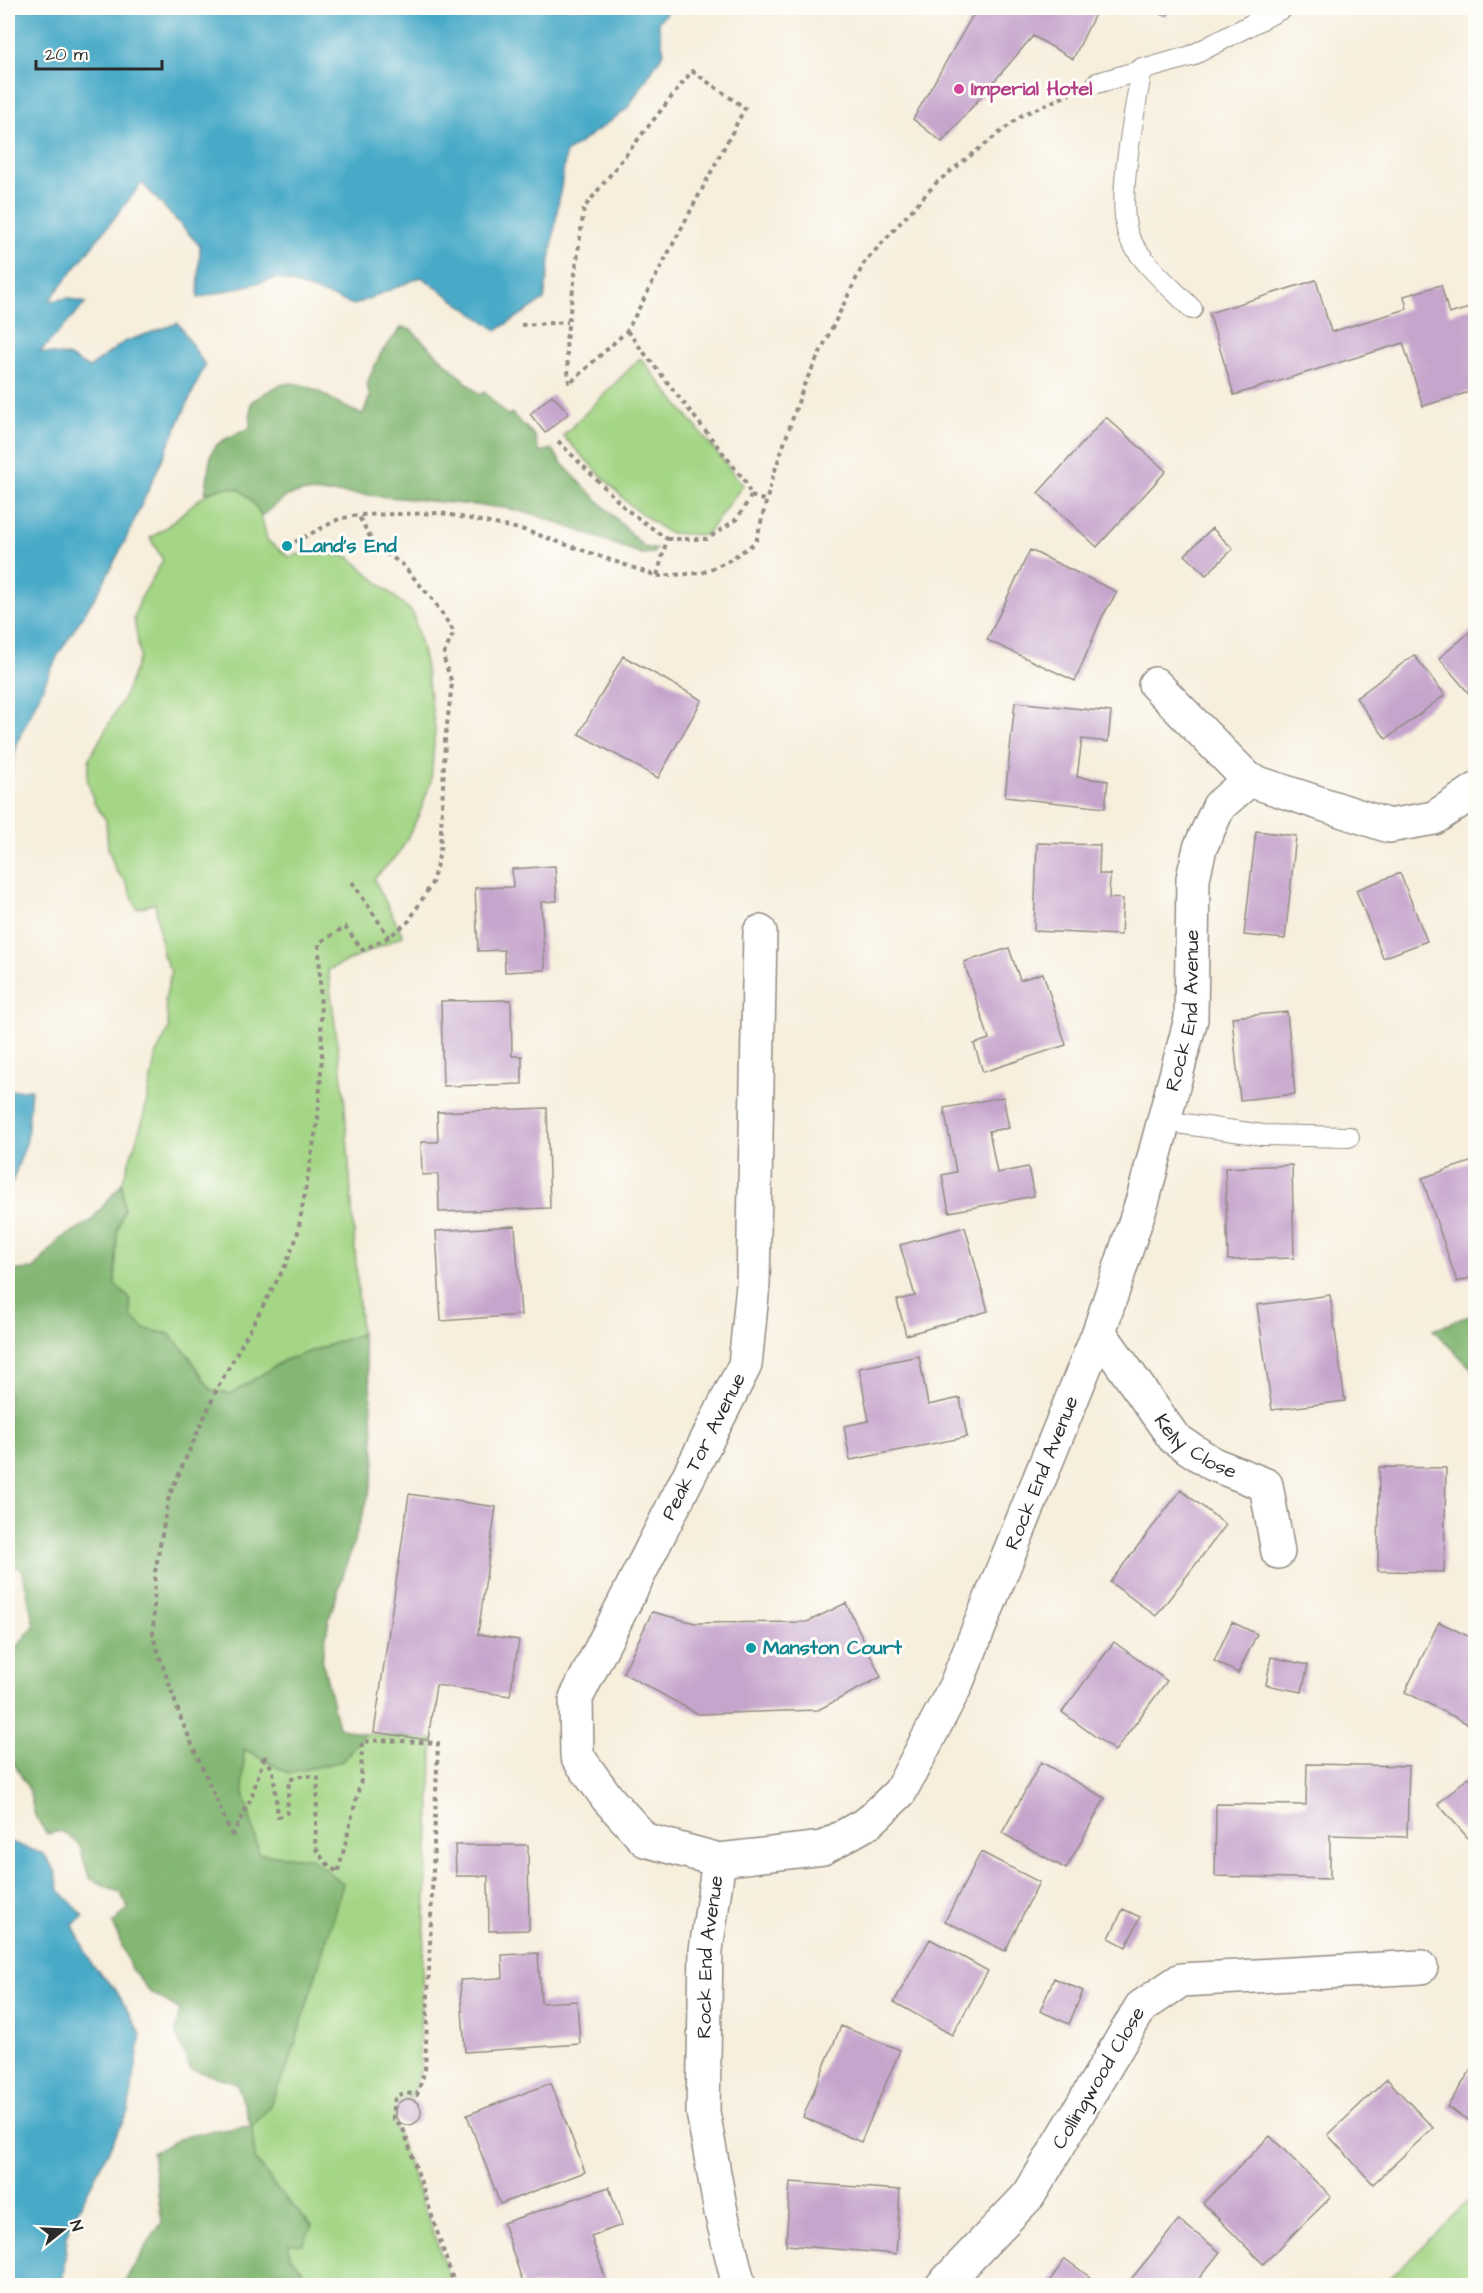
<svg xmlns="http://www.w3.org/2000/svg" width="1483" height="2293" font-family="'Architects Daughter',sans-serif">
<rect width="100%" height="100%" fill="#fdfcf7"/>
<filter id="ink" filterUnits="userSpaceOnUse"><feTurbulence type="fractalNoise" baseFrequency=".0167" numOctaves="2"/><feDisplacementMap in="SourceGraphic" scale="12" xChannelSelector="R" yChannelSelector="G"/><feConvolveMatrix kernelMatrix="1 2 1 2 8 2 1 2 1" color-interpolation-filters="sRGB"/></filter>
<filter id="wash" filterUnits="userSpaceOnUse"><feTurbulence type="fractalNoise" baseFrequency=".008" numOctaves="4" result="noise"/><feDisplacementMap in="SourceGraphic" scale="24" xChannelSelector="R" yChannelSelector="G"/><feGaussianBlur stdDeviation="1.35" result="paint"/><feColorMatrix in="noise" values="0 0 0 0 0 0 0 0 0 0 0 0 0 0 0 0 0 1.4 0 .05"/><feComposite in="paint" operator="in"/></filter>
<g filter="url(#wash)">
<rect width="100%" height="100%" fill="#f7eedc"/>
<path fill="#a4d686" stroke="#688058" stroke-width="1.5" d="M640 358 743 485 706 535 668 533 630 505 563 436Z
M224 486C255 489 262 514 267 540L289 557 314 550 349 557 413 613 425 663 435 729 431 781 419 815 400 852 374 879 403 936 328 970 344 1094 361 1334 283 1361 231 1394 211 1390 189 1356 169 1334 145 1329 131 1316 130 1299 115 1284 117 1231 124 1210 122 1183 143 1120 156 1054 169 1029 165 1000 171 972 163 955 155 903 137 909 126 882 116 871 108 848 106 820 94 803 87 778 90 757 124 697 140 656 134 618 140 600 163 560 150 538C180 522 190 498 224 486Z
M364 1734 433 1739 419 2052 421 2068 411 2098C395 2099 395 2110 394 2124L452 2285H290L302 2270 290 2256 277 2189 255 2159 251 2127C275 2099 289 2067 298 2032L311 1858 259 1854 243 1788 244 1749 288 1773 343 1761Z
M1475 2194V2285H1383Z"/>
<path fill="#83b773" stroke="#57714f" stroke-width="1.5" d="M402 327 411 330 480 395 484 392 508 416 511 413 535 436 539 452 552 449 563 465 644 547 656 549 653 553 642 554 536 515 506 508 357 494 302 492 287 496 262 516C244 489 238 481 205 493 214 447 202 447 250 428L251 402C261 397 273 386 284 384 309 378 340 409 363 414L370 396 367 386 369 378 381 353Z
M122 1183 124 1210 117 1231 115 1284 130 1299 131 1316 145 1329 169 1334 189 1356 211 1390 231 1394 283 1361 361 1334 370 1381 375 1463 370 1491 329 1619 322 1659 338 1727 364 1734 343 1761 288 1773 244 1749 243 1788 259 1854 311 1858 343 1884 291 2058 269 2107 252 2127 255 2159 277 2189 312 2226 303 2244H289L290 2256 302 2270 290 2285H122L162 2222 152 2153 187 2135 251 2126 237 2083 190 2069 176 2034 179 2009 150 1992 131 1969 113 1923 128 1909 121 1893 89 1878 80 1846 62 1831 47 1834 35 1816 29 1790 8 1753V1666L15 1649 34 1626 23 1572 8 1560V1271L34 1269 60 1239 91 1221Z
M1475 1313V1372L1433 1330Z"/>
<path fill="#49aac8" stroke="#3a6a7a" stroke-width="1.5" d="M8 8H671L658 22 664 52 627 109 566 153 544 300 497 330 421 277 354 305 278 278 198 298 200 246 142 183 49 301 68 298 86 303 40 352 68 356 89 368 124 342 178 323 205 365 125 541 100 589 58 655 17 743 8 792Z
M31 1089 27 1140 8 1194V1091Z
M8 1841 44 1854 56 1872 59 1890 84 1916 73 1925 92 1965 116 1990 141 2035 128 2112 68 2230 62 2285H8Z"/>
<g id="blocks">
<path fill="#c6a5cc" d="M977 8H1098L1073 59 1033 36 942 142 913 119Z
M1146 8H1172L1166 16Z
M1316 280 1331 332 1407 309 1404 296 1441 285 1449 314 1476 306V390L1423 406 1403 343 1234 395 1209 313Z
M552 395 569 413 545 433 530 414Z
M1106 417 1166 471 1097 547 1038 493Z
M1212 528 1233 549 1206 575 1185 555Z
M1030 550 1117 592 1102 617 1075 681 987 640Z
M1476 627V702L1439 658Z
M1414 655 1445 695 1386 739 1356 698Z
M623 656 702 700 658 778 579 734Z
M1015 702 1111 712 1108 742 1082 739 1077 777 1108 781 1105 808 1005 797Z
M1256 831 1296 836 1285 939 1244 935Z
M1037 843 1100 845 1099 874H1110L1109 898 1123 899 1121 935 1034 931Z
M555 866 557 901 541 902 545 970 505 972 504 950 478 951 475 888 513 887 512 869Z
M1400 873 1427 941 1383 958 1356 890Z
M1009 948 1020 980 1043 973 1066 1045 983 1072 974 1044 989 1039 964 962Z
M511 1000 512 1056H522V1084L443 1086 441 1001Z
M1287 1012 1295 1094 1240 1100 1232 1017Z
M1003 1097 1009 1128 989 1131 997 1173 1028 1167 1034 1196 949 1212 942 1175 956 1172 944 1108Z
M547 1108 550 1208 439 1212 438 1174 422 1175 421 1142H438L437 1112Z
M1476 1160V1276L1457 1282 1422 1178Z
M1292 1165 1294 1258 1228 1260 1225 1168Z
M515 1226 521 1315 441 1321 436 1231Z
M965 1227 988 1311 906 1335 897 1300 915 1296 900 1245Z
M1330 1295 1345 1401 1272 1410 1257 1305Z
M919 1356 928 1405 960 1398 967 1437 850 1460 844 1426 869 1421 859 1368Z
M1379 1467 1446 1468 1444 1572 1378 1571Z
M1181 1490 1226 1525 1156 1616 1110 1582Z
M409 1494 496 1507 478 1634 519 1640 510 1696 436 1685 428 1740 374 1732Z
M846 1603 881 1677 818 1710 698 1714 623 1673 652 1612 695 1623 807 1622Z
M1232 1622 1257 1634 1238 1673 1214 1661Z
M1439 1622 1476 1640 1474 1727 1405 1692Z
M1114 1642 1167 1681 1115 1751 1062 1712Z
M1271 1657 1308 1665 1302 1692 1266 1685Z
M1041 1762 1105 1798 1066 1869 1002 1833Z
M1307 1764 1409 1766 1407 1837 1330 1835V1879L1215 1876 1216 1804 1306 1805Z
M1468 1777 1476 1785V1847L1438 1804Z
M455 1845H528L529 1930 489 1931 488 1876H456Z
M981 1852 1039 1882 1005 1951 945 1921Z
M1123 1909 1140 1917 1126 1947 1109 1938Z
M930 1939 988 1971 952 2035 894 2002Z
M538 1953 541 2003 577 2001 580 2044 465 2052 460 1980 503 1978 502 1955Z
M1054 1978 1083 1991 1069 2024 1040 2011Z
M841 2026 900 2050 861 2142 803 2117Z
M1476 2062V2125L1447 2107Z
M1387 2079 1433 2128 1373 2184 1328 2135Z
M551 2083 585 2172 500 2204 467 2115Z
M395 2112a13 13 0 1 1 26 0a13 13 0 1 1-26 0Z
M1270 2136 1331 2197 1263 2264 1203 2203Z
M790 2182 900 2190 896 2254 786 2245Z
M609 2187 622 2225 591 2236 607 2283 524 2286 503 2223Z
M1179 2220 1220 2252 1193 2286H1141L1132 2278Z
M1065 2259 1102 2286H1046Z"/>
</g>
</g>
<g filter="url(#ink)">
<use href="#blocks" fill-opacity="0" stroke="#918c84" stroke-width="1.5"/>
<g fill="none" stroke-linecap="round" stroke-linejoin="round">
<defs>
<path id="service" d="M1142 68C1136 106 1113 210 1131 241 1145 266 1172 288 1192 309
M1097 83 1191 56 1283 8
M1163 1121 1263 1135 1349 1137"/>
<g id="minor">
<path d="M1155 684 1249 780"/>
<path id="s1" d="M1099 1332 1174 1438 1213 1464 1266 1485 1278 1552"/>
<path id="s2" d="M719 1860 645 1840 608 1799 577 1756 576 1698 745 1365 753 1285 760 932"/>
<path id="s3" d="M739 2286 721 2212 703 2112 706 1950 719 1860 823 1848 869 1822 900 1792 955 1687 1099 1332 1143 1199 1191 1019 1193 878 1200 848 1219 806 1249 780 1389 826 1434 818 1476 790"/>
<path id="s4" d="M942 2286 1029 2195 1141 2007 1181 1980 1421 1967"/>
</g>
</defs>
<use href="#service" stroke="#918c84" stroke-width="22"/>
<use href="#minor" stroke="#918c84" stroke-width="36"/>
<path stroke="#918c84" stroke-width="4" stroke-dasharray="4.5 4.5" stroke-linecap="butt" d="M692 71 745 108 627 331 569 384 566 341 584 208Z
M521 325 568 322
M627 331 745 481 751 496
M558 441 627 510 667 539 657 576
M751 496 767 501
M667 539H707L737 519 751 496
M287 546 339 519 358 515 441 513 524 530 657 576 702 573 728 561 756 542 772 479 804 385 864 263 937 182 1022 115 1070 94
M352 882 389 937
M264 1756 273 1770 278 1817 287 1813 289 1780 304 1775 318 1778 315 1847 324 1861 338 1873 361 1780 362 1742 380 1740 438 1743 425 2070 417 2095 406 2093 397 2095 393 2103V2119L403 2128 455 2286
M232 1836 181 1719 153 1637 155 1572 169 1496 217 1389 285 1266 297 1237 318 1118 322 1055 319 943 345 927 363 950 389 937 409 921 432 883 440 852 445 741 452 683 443 656 454 632 433 600 402 564 375 546 358 515
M232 1836 251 1798 264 1757"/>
<use href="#service" stroke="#fff" stroke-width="20"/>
<use href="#minor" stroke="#fff" stroke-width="33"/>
</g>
</g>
<circle fill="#d1479c" stroke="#fdfcf7" stroke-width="2" cx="959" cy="89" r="6"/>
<g fill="#0f9aa8" stroke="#fdfcf7" stroke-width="2">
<circle cx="287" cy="546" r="6"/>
<circle cx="751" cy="1648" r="6"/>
</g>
<g text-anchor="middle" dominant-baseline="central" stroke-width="6" stroke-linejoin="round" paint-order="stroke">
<g font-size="20" font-weight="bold" fill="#b23c85" stroke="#fdfcf7" text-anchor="start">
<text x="971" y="89">Imperial Hotel</text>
</g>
<g font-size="20" font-weight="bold" fill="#0d838f" stroke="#fdfcf7" text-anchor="start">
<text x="299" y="546">Land's End</text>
<text x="763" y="1648">Manston Court</text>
</g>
<g font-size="20" fill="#2b2b2b" stroke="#fdfcf7">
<text stroke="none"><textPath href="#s3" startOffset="1467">Rock End Avenue</textPath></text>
<text stroke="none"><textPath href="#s1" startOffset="152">Kelly Close</textPath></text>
<text stroke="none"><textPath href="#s2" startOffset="525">Peak Tor Avenue</textPath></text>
<text stroke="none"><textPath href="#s3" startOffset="981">Rock End Avenue</textPath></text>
<text stroke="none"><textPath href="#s3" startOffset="333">Rock End Avenue</textPath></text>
<text stroke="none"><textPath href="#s4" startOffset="262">Collingwood Close</textPath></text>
</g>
</g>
<rect width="1483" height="2293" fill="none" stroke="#fdfcf7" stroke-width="30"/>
<g transform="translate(63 2230) rotate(72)" stroke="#fdfcf7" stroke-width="4.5" paint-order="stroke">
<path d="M0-4.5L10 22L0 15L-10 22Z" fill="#2b2b2b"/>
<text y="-9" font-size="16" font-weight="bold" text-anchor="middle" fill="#2b2b2b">N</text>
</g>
<path d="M36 60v9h126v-9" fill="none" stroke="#2b2b2b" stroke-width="3"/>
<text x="45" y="60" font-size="18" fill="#2b2b2b" stroke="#fdfcf7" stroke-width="4.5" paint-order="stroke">20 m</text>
</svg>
